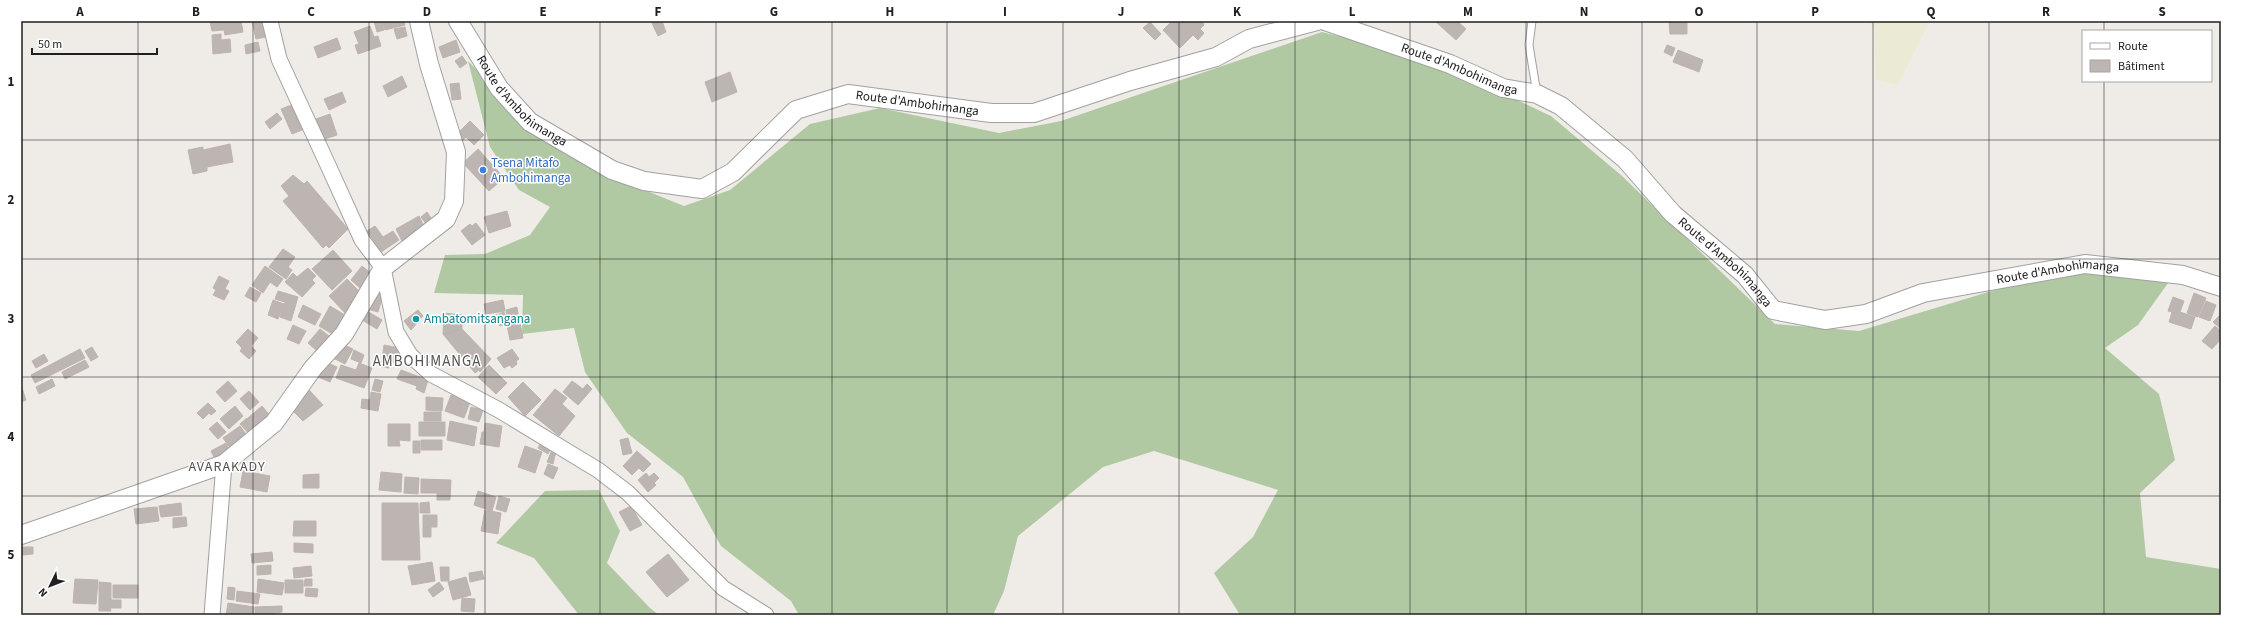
<svg xmlns="http://www.w3.org/2000/svg" width="2242" height="636" font-family="'Source Sans 3',sans-serif">
<rect width="100%" height="100%" fill="#efece8"/>
<path fill="#ebebd5" d="M1868 21H1930L1898 85 1876 80 1874 27Z"/>
<path fill="#b0c9a2" d="M1322 32 1433 60 1551 116 1622 176 1775 324 1859 331 2065 269 2171 279 2138 325 2105 348 2159 394 2175 460 2140 493 2146 557 2221 569V615H1240L1214 573 1253 537 1278 490 1154 451 1103 467 1018 536 1004 591 993 615H799L791 601 721 546 683 477 627 433 585 372 574 328 522 334 523 295 434 293 445 255 485 254 530 235 550 207 519 190 490 147 468 61 490 84 615 178 684 206 730 190 810 124 880 108 999 133 1061 121Z
M599 490 620 531 607 563 650 608 659 615H579L534 558 496 543 545 491Z"/>
<path fill="#bcb5b1" stroke="#bfb3ac" d="M210 21H241L243 32 225 35 224 30 212 31Z
M252 21H263L261 22 265 37 256 39Z
M374 21H381L384 30 377 32Z
M382 21H404L405 25 385 30Z
M658 21H662L666 32 658 36 652 23Z
M1172 21H1202L1204 25 1200 29 1204 33 1198 40 1193 35 1180 48 1163 30Z
M1435 21H1457L1466 29 1456 40Z
M1669 21H1687V34H1670Z
M1150 22 1161 34 1155 40 1143 28Z
M370 26 374 37 378 36 381 46 358 54 355 45 359 44 354 32Z
M405 27 407 36 397 39 394 29Z
M221 34V40L230 39 231 52 213 54 212 35Z
M337 38 341 49 318 58 314 47Z
M456 40 460 52 443 58 439 47Z
M258 42 260 51 246 54 245 45Z
M1667 45 1675 48 1672 56 1664 52Z
M1678 50 1703 60 1699 72 1673 62Z
M462 56 467 63 460 68 455 61Z
M730 72 737 92 712 102 705 82Z
M402 76 407 87 388 97 383 86Z
M459 83 461 99 452 100 450 84Z
M342 92 346 102 329 110 324 99Z
M297 103 307 128 292 134 281 109Z
M277 113 282 119 270 129 265 122Z
M330 114 337 135 319 141 313 120Z
M470 121 484 135 474 145 466 137 463 140 457 134Z
M230 144 233 162 207 167V171L193 174 188 150 203 147V150Z
M478 149 504 178 489 191 463 163Z
M293 175 304 184 307 181 348 229 329 248 326 245 323 248 283 201 289 196 281 186Z
M507 211 511 226 489 233 484 217Z
M427 212 436 225 430 229 421 217Z
M419 216 426 230 403 243 396 229Z
M476 223 485 235 472 245 461 231 470 224 472 226Z
M375 226 383 237 393 231 399 240 381 252 367 231Z
M283 249 295 257 288 267 292 270 286 279 269 267Z
M333 250 352 271 332 290 312 269Z
M265 266 283 279 277 287 270 282 263 293 252 285Z
M362 266 372 274 360 288 351 280Z
M308 268 316 276 312 280 315 283 302 297 285 282 293 273 297 277Z
M219 276 229 281 225 289 229 291 224 300 213 295 216 290 213 288Z
M347 279 363 295 347 315 329 296Z
M250 287 261 293 256 302 245 296Z
M278 291 298 297 291 321 280 317 285 302 275 299Z
M373 292 383 295 378 312 367 309Z
M2194 293 2206 298 2198 317 2187 313Z
M2173 297 2184 301 2180 312 2195 317 2191 329 2169 322 2172 312 2168 311Z
M273 300 284 304 278 319 268 315Z
M503 300 505 311 486 314 484 304Z
M2206 301 2216 305 2210 321 2199 317Z
M303 305 321 314 315 325 298 317Z
M330 306 345 315 334 335 319 326Z
M517 307 519 320 508 322 506 310Z
M418 310 423 316 411 330 404 321Z
M367 311 382 320 377 329 362 320Z
M504 312 507 323 500 326 496 315Z
M444 313 462 315V329L443 334Z
M2221 314V329L2213 322Z
M520 323 523 338 510 340 507 325Z
M293 325 306 331 299 344 287 339Z
M2215 326 2221 331V339L2212 349 2202 341Z
M248 329 258 338 251 346 256 351 249 359 240 351 242 348 236 342Z
M320 329 329 336 317 351 308 343Z
M462 329 491 359 480 372 479 370 475 373 443 334Z
M340 343 353 349 345 364 333 358Z
M384 345 399 348 398 354 392 353 391 356 397 357 395 363 390 361 389 368 381 367Z
M92 347 98 357 91 361 85 351Z
M80 349 85 358 35 383 31 375Z
M512 349 519 359 516 361 517 364 512 368 510 365 504 368 497 358Z
M354 350 364 355 361 363 351 359Z
M44 354 48 361 36 368 32 361Z
M85 360 89 367 65 379 62 372Z
M325 362 337 367 330 382 318 377Z
M359 363 372 368 364 388 336 378 341 365 356 370Z
M489 365 507 383 496 394 478 377Z
M401 370 428 380 424 393 416 389 417 386 397 379Z
M52 379 55 386 39 394 36 387Z
M375 379 383 381 380 392 372 390Z
M228 381 237 391 225 402 216 392Z
M572 381 583 389 587 384 592 389 578 405 563 392Z
M523 382 541 400 525 416 508 397Z
M21 385 26 400 21 402Z
M555 389 567 398 562 404 575 416 559 436 533 415Z
M309 390 323 405 303 421 290 408Z
M249 391 259 402 250 410 240 399Z
M371 392 381 394 378 411 361 408 362 399 370 400Z
M451 395 470 402 464 418 445 411Z
M426 397 443 398 442 411 426 410Z
M208 403 216 411 211 415 209 413 203 419 197 413Z
M235 406 243 416 229 429 220 419Z
M262 406 273 419 261 433 248 418Z
M471 407 483 410 479 422 468 419Z
M424 412H441V421H424Z
M247 418 258 430 251 436 240 424Z
M450 421 477 427 474 446 447 440Z
M217 422 226 432 218 439 209 429Z
M419 422H445V436H419Z
M485 423 502 426 499 447 480 444 482 432H484Z
M388 424H410V441L399 440 400 446H388Z
M240 426 248 437 231 449 223 438Z
M628 438 632 453 623 455 620 440Z
M421 440H442V450H421Z
M413 441H420V453H413Z
M542 441 552 446 548 454 538 448Z
M226 443 230 451 215 459 211 451Z
M525 446 542 452 535 473 518 467Z
M552 450 556 451 553 464 547 462Z
M637 451 651 464 643 472 639 468 632 475 623 466Z
M548 464 558 468 553 479 544 474Z
M243 471 270 476 267 492 240 487Z
M381 472 402 474 401 492 379 490Z
M646 473 649 477 654 473 659 478 654 483 656 485 648 492 638 480Z
M319 474V488H303V475Z
M405 477 419 478 418 494 404 493Z
M421 479 451 480 450 500H437V493H421Z
M478 491 496 497 492 511 474 505Z
M499 496 510 499 506 512 496 509Z
M429 502 430 513H420V503Z
M181 503 182 515 161 517 159 506Z
M382 503H418L420 560H382Z
M631 506 642 525 630 531 619 512Z
M157 507 159 521 136 524 134 509Z
M485 510 501 513 498 534 481 531Z
M423 515H437V527H431V537H423Z
M186 517 187 526 173 528V518Z
M294 521H316V536H293Z
M294 543 313 544V553L294 552Z
M22 547H33V554L23 555Z
M272 552 273 561 252 563 251 554Z
M668 554 689 580 667 597 646 572Z
M432 562 435 581 412 585 408 566Z
M271 565V574L257 575V566Z
M311 566 312 576 294 578 293 568Z
M440 567H449V581H441Z
M482 571 484 579 470 582 469 573Z
M466 577 471 595 453 600 448 582Z
M75 579 98 580 96 604 73 603Z
M258 579 284 583 282 595 257 592Z
M305 579H312V586H304Z
M285 580H303V593H285Z
M99 582 111 583V600H121V608H110L111 611H99Z
M439 582 444 589 433 597 428 590Z
M113 585H138V598H113Z
M228 587 235 588 234 600 227 599Z
M306 588 318 589 317 597 305 596Z
M237 591 260 594 258 604 236 601Z
M462 598 475 599 474 612 461 611Z
M228 603 254 607 253 615H226Z
M282 606V612L274 613V615H255V607Z"/>
<g fill="none" stroke-linecap="round" stroke-linejoin="round">
<defs>
<path id="service" d="M1532 21 1529 45 1537 94"/>
<path id="minor" d="M270 21 279 59 327 163 362 240 383 268 396 332 410 355 431 374 499 410 598 470 628 493 723 588 766 615
M212 615 224 464"/>
<g id="tertiary">
<path id="s1" d="M458 21 499 88 530 122 612 170 644 181 702 189 733 172 796 110 848 94 991 113H1034L1130 81 1216 57 1249 39 1317 21"/>
<path id="s2" d="M1325 21 1450 64 1503 88 1537 94 1561 106 1625 159 1673 214 1745 275 1773 310 1825 320 1866 314 1923 293 2085 264 2183 275 2221 287"/>
<path d="M21 535 224 464 274 423 313 368 344 334 383 268 446 219 454 201 456 152 429 64 419 21"/>
</g>
</defs>
<use href="#service" stroke="#a1a1a1" stroke-width="9"/>
<use href="#minor" stroke="#a1a1a1" stroke-width="17"/>
<use href="#tertiary" stroke="#a1a1a1" stroke-width="20"/>
<use href="#service" stroke="#fff" stroke-width="7"/>
<use href="#minor" stroke="#fff" stroke-width="15"/>
<use href="#tertiary" stroke="#fff" stroke-width="18"/>
</g>
<path fill="none" stroke="#202020" stroke-width="1" stroke-opacity="0.55" d="M138 21V615M253 21V615M369 21V615M485 21V615M600 21V615M716 21V615M832 21V615M947 21V615M1063 21V615M1179 21V615M1295 21V615M1410 21V615M1526 21V615M1642 21V615M1757 21V615M1873 21V615M1989 21V615M2104 21V31M2104 81V615M21 140H2221M21 259H2221M21 377H2221M21 496H2221"/>
<circle fill="#3f7fe0" stroke="#fff" stroke-width="1.5" cx="483" cy="170" r="4"/>
<circle fill="#0f9aa8" stroke="#fff" stroke-width="1.5" cx="416" cy="319" r="4"/>
<g text-anchor="middle" dominant-baseline="central" stroke-width="3" stroke-linejoin="round" paint-order="stroke">
<g font-size="13" fill="#202020" stroke="#fff">
<text stroke="none"><textPath href="#s2" startOffset="143">Route d'Ambohimanga</textPath></text>
<text stroke="none"><textPath href="#s1" startOffset="104">Route d'Ambohimanga</textPath></text>
<text stroke="none"><textPath href="#s1" startOffset="560">Route d'Ambohimanga</textPath></text>
<text stroke="none"><textPath href="#s2" startOffset="479">Route d'Ambohimanga</textPath></text>
<text stroke="none"><textPath href="#s2" startOffset="839">Route d'Ambohimanga</textPath></text>
</g>
<g font-size="13" fill="#366cbe" stroke="#fff" text-anchor="start">
<text x="491" y="163">Tsena Mitafo<tspan x="491" dy="15">Ambohimanga</tspan></text>
</g>
<g font-size="13" fill="#0d838f" stroke="#fff" text-anchor="start">
<text x="424" y="319">Ambatomitsangana</text>
</g>
<g font-size="14" letter-spacing="1" fill="#535353" stroke="#fff">
<text x="227" y="467">AVARAKADY</text>
</g>
<g font-size="15" letter-spacing="1" fill="#535353" stroke="#fff">
<text x="427" y="361">AMBOHIMANGA</text>
</g>
</g>
<rect width="2242" height="636" fill="none" stroke="#ffffff" stroke-width="44"/>
<rect x="2082" y="30" width="130" height="52" fill="#ffffff" stroke="#a6a6a6"/>
<rect x="2090" y="43" width="20" height="6" fill="#ffffff" stroke="#a6a6a6"/>
<text x="2118" y="50" font-size="12" fill="#202020">Route</text>
<rect x="2090" y="60" width="20" height="12" fill="#bcb5b1" stroke="#a6a6a6"/>
<text x="2118" y="70" font-size="12" fill="#202020">Bâtiment</text>
<g transform="translate(50 586) rotate(227)" stroke="#ffffff" stroke-width="3" paint-order="stroke">
<path d="M0-3L7 15L0 10L-7 15Z" fill="#202020"/>
<text y="-6" font-size="11" font-weight="bold" text-anchor="middle" fill="#202020">N</text>
</g>
<path d="M32 48v6h125v-6" fill="none" stroke="#202020" stroke-width="2"/>
<text x="38" y="48" font-size="12" fill="#202020" stroke="#ffffff" stroke-width="3" paint-order="stroke">50 m</text>
<rect x="22" y="22" width="2198" height="592" fill="none" stroke="#202020" stroke-width="1.5"/>
<g font-size="13" text-anchor="middle" font-weight="bold" fill="#202020">
<text x="80" y="16">A</text>
<text x="196" y="16">B</text>
<text x="311" y="16">C</text>
<text x="427" y="16">D</text>
<text x="543" y="16">E</text>
<text x="658" y="16">F</text>
<text x="774" y="16">G</text>
<text x="890" y="16">H</text>
<text x="1005" y="16">I</text>
<text x="1121" y="16">J</text>
<text x="1237" y="16">K</text>
<text x="1352" y="16">L</text>
<text x="1468" y="16">M</text>
<text x="1584" y="16">N</text>
<text x="1699" y="16">O</text>
<text x="1815" y="16">P</text>
<text x="1931" y="16">Q</text>
<text x="2046" y="16">R</text>
<text x="2162" y="16">S</text>
<text x="11" y="86">1</text>
<text x="11" y="204">2</text>
<text x="11" y="323">3</text>
<text x="11" y="441">4</text>
<text x="11" y="559">5</text>
</g>
</svg>
